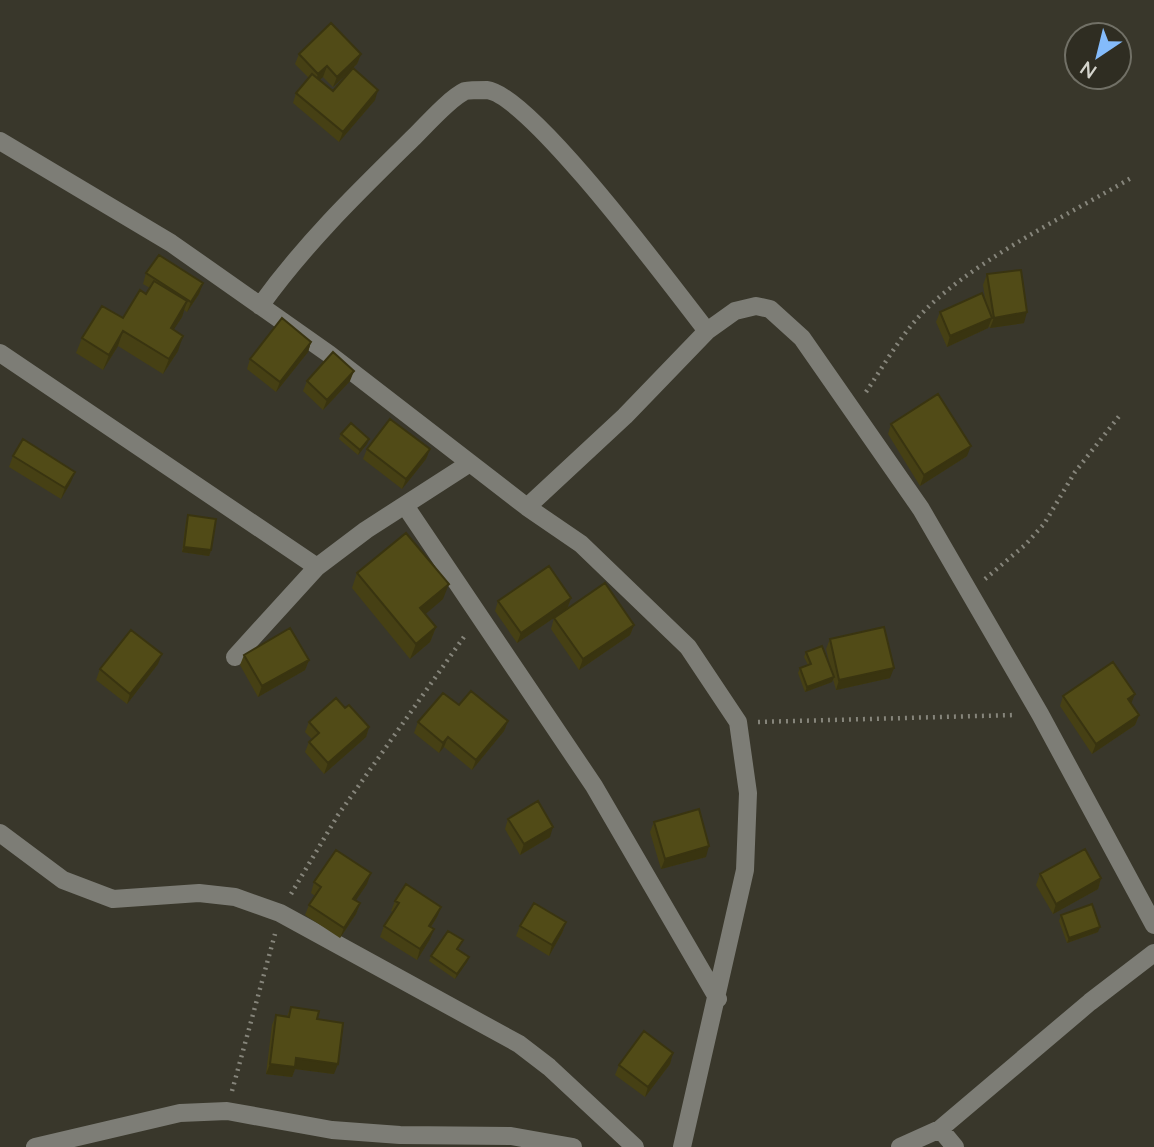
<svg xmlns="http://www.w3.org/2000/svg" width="1154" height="1147" font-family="Lato,sans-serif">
<rect width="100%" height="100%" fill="#39372b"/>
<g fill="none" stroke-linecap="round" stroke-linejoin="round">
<path stroke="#86857b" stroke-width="4.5" stroke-dasharray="2 5" stroke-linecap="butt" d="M866 392C882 368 897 342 915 321 962 266 1068 215 1131 178
M985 579 1025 545 1044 524 1075 472 1120 415
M758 722 1015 715
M291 894 338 815 466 634
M232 1091 275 934"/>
<path stroke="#7d7d76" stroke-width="18" d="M0 141 171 243 329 354 527 507 581 544 688 647 738 722 748 793 745 870 682 1147
M260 306C306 242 358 192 414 137 426 125 450 98 465 91 470 90 482 90 487 90 530 94 674 289 707 331
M0 353 317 567
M406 507 594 786 718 999
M527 507 625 416 707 331 735 311 756 306 770 309 802 338 921 509 1040 714 1154 925
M235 657 317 567 366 530 470 463
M0 833 63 880 113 899 199 893 235 897 280 913 519 1044 549 1067 635 1147
M940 1129 955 1147
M35 1147 180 1113 227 1111 332 1130 400 1135 511 1136 573 1147
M900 1147 940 1129 1090 1002 1154 953"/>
</g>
<path fill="#464014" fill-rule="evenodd" d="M299 54H361L357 64 353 68 375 100 339 142 293 103 296 93 309 78 295 64ZM351 70 333 91 319 80 323 77 333 87Z
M146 273 203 283 199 294 187 312 184 310 182 317 173 330 178 351 163 374 118 346 103 370 76 353 82 338 123 318 146 294 150 288 143 284Z
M987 274 1024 323 990 328 989 326 988 328 947 347 936 322 940 312 986 304 983 285Z
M311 342 308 352 276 392 247 369 250 359Z
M307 381H350L323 410 303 391Z
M891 424 967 456 920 486 888 434Z
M341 434 367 444 358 455 339 439Z
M367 449H430L426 459 402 489 363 459Z
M13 456 71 482 61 499 9 467Z
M188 515 211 550 209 556 182 552 186 521Z
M357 573 443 599 425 614 436 627 430 642 410 659 352 588Z
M571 598 567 609 517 643 495 611 498 601Z
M554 618 634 625 630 635 579 670 551 629Z
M830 639 890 678 836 690 833 679 832 682 805 692 798 673 800 668 808 665 804 657 806 652 831 669 826 649Z
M244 655 309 660 305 670 258 697 240 665Z
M158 664 127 704 96 680 100 669Z
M1063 696 1139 715 1135 725 1092 754 1060 706Z
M459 705 508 721 504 731 472 770 444 747 439 753 414 733 418 722Z
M345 708 369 727 366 737 324 774 305 752 309 742 312 739 305 732 309 722Z
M508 819 550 837 520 855 505 829Z
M654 822 706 857 661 869 650 832Z
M1040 874 1101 878 1098 889 1053 914 1036 885Z
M314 882 367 884 356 900 360 903 356 914 340 938 305 915 309 905 315 896 311 893Z
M395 901 441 907 437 917 431 927 434 929 430 939 417 960 380 937 384 926 393 912 391 911Z
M1061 915 1098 932 1067 943 1059 921Z
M566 922 562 933 549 956 516 936 520 926Z
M463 940 458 950 467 962 455 979 429 961 431 956Z
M291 1007 317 1019 334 1074 295 1069 292 1077 266 1074 272 1025 276 1015 287 1016Z
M673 1053 670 1064 645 1097 615 1075 619 1065Z"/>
<path fill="#393410" d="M361 54 357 64 333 87 337 77Z
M327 66 323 77 315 84 318 74Z
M378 90 375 100 339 142 343 132Z
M203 283 199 294 187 312 191 302Z
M187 301 182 317 165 343 171 328Z
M1027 312 1024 323 990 328 994 318Z
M992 318 988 328 947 347 950 336Z
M123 331 118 346 103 370 109 355Z
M183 336 178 351 163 374 169 359Z
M311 342 308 352 276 392 280 382Z
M354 371 350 381 323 410 327 400Z
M369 439 367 444 358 455 360 450Z
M971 446 967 456 920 486 924 475Z
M430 449 426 459 402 489 406 479Z
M75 472 71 482 61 499 65 488Z
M184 547 211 550 209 556 182 552Z
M449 584 443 599 415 623 420 608Z
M571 598 567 609 517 643 521 633Z
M634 625 630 635 579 670 583 659Z
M436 627 430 642 410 659 416 644Z
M162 654 158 664 127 704 130 694Z
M309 660 305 670 258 697 262 686Z
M894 668 890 678 836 690 839 680Z
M834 677 832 682 805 692 807 687Z
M1135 694 1131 704 1128 699Z
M1139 715 1135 725 1092 754 1096 744Z
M508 721 504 731 472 770 476 760Z
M369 727 366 737 324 774 328 763Z
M448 737 444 747 439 753 443 743Z
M553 827 550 837 520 855 524 844Z
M709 846 706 857 661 869 665 859Z
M371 873 367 884 350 909 353 899Z
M1101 878 1098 889 1053 914 1056 904Z
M360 903 356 914 340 938 344 928Z
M441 907 437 917 425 936 429 926Z
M566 922 562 933 549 956 552 945Z
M1100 927 1098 932 1067 943 1069 938Z
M434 929 430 939 417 960 420 949Z
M469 957 467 962 455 979 457 974Z
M673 1053 670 1064 645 1097 648 1087Z
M296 1058 338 1064 334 1074 295 1069 292 1077 266 1074 270 1064Z"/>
<path fill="#514b17" stroke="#393410" stroke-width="2" d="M331 23 361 54 337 77 327 66 318 74 299 54Z
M353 68 378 90 343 132 296 93 312 74 333 91Z
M159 255 203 283 191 302 146 273Z
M1021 270 1027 312 994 318 987 274Z
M154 281 187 301 171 328 183 336 169 359 123 331 109 355 82 338 102 306 123 318 140 290 146 294Z
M982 293 992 318 950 336 940 312Z
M282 318 311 342 280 382 250 359Z
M333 352 354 371 327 400 307 381Z
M938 394 971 446 924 475 891 424Z
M390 419 430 449 406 479 367 449Z
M351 423 369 439 360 450 341 434Z
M23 439 75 472 65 488 13 456Z
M188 515 216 519 211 550 184 547Z
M406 533 449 584 420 608 436 627 416 644 357 573Z
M549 566 571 598 521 633 498 601Z
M605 583 634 625 583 659 554 618Z
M884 627 894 668 839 680 830 639Z
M290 628 309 660 262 686 244 655Z
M131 630 162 654 130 694 100 669Z
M822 646 834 677 807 687 800 668 811 664 806 652Z
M1113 662 1135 694 1128 699 1139 715 1096 744 1063 696Z
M471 691 508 721 476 760 448 737 443 743 418 722 443 693 459 705Z
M336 698 345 708 349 705 369 727 328 763 309 742 319 733 309 722Z
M538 801 553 827 524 844 508 819Z
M699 809 709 846 665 859 654 822Z
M1085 849 1101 878 1056 904 1040 874Z
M336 850 371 873 353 899 360 903 344 928 309 905 321 887 314 882Z
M406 884 441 907 429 926 434 929 420 949 384 926 399 903 395 901Z
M534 903 566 922 552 945 520 926Z
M1092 904 1100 927 1069 938 1061 915Z
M448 931 463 940 457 949 469 957 457 974 431 956Z
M291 1007 319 1011 317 1019 343 1023 338 1064 296 1058 295 1067 270 1064 276 1015 289 1017Z
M644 1031 673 1053 648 1087 619 1065Z"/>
<g transform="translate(1098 56) rotate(215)"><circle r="33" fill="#2f2d22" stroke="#717066" stroke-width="2"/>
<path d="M0-5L12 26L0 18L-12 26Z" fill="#84bbfb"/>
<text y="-10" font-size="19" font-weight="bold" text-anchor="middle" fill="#d4d4cc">N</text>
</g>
</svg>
